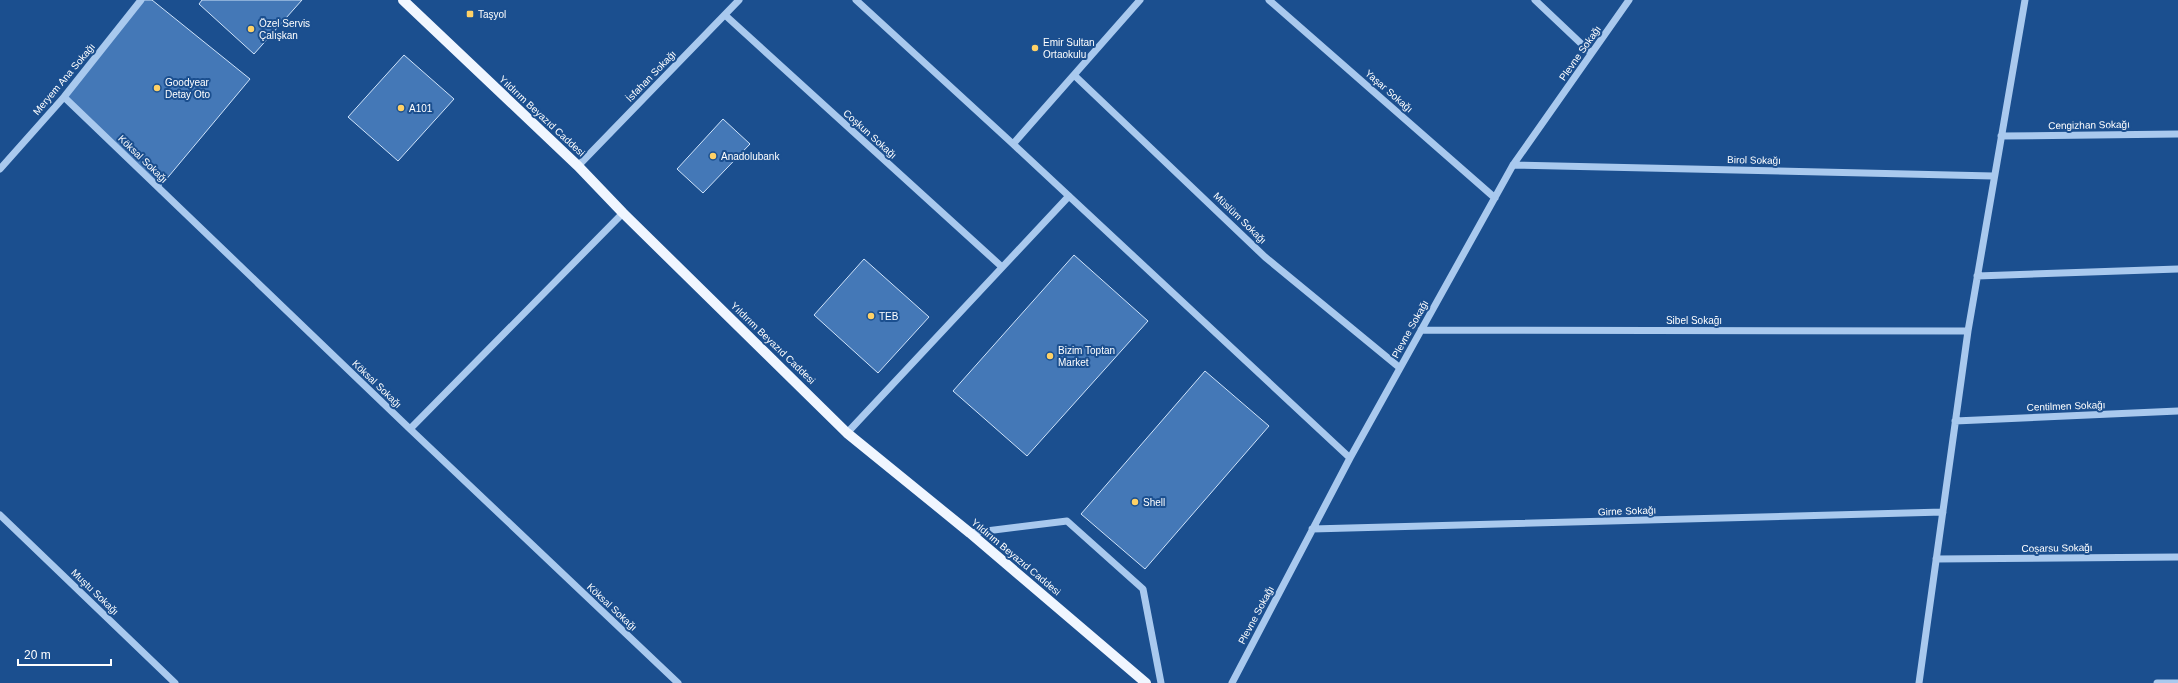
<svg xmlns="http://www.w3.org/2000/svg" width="2178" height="683" font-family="Arial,sans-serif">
<rect width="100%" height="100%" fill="#1b4f8f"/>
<path fill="#4478b7" stroke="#cfe3fa" d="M141 0H152L250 79 159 188 64 97Z
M202 0H302L254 54 199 4Z
M404 55 454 99 398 161 348 117Z
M723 119 750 144 703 193 677 169Z
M1074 255 1148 321 1027 456 953 391Z
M864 259 929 317 878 373 814 315Z
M1205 371 1269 426 1145 569 1081 514Z"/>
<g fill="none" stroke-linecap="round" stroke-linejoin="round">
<path stroke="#a9c9ee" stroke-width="7" d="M856 0 1013 144 1350 458
M1269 0 1495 198
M1535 0 1591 53
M725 15 1002 267
M1074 75 1265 257 1400 368
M64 97 410 429 678 683
M2001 136 2178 134
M1013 144 1140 0
M1513 165 1993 176
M578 166 739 0
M0 169 64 97 141 0
M1977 276 2178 269
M1421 330 1968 331
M1955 421 2178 411
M410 429 623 213
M847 433 1069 196
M0 515 175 683
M1312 529 1943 512
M970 533 1067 521 1143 589 1161 683
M1936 559 2178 557
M1232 683 1350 458 1513 165 1629 0
M1919 683 1968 331 2025 0
M2157 683H2178"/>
<path stroke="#f0f6ff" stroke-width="10" d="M403 0 578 166 623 213 847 433 970 533 1146 683"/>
</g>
<g fill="#ffd166" stroke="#1b4f8f" stroke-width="1.5">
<rect x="466" y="10" width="8" height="8" rx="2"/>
<circle cx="251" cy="29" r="4"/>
<circle cx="1035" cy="48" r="4"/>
<circle cx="157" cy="88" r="4"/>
<circle cx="401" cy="108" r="4"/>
<circle cx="713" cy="156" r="4"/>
<circle cx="871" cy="316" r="4"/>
<circle cx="1050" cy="356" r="4"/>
<circle cx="1135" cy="502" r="4"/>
</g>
<g text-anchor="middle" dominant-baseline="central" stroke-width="4" stroke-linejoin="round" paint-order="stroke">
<g font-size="10" fill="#fff" stroke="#1b4f8f" text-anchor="start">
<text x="478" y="14">Taşyol</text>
<text x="259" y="23">Özel Servis<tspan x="259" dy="12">Çalışkan</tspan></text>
<text x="1043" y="42">Emir Sultan<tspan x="1043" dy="12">Ortaokulu</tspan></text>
<text x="165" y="82">Goodyear<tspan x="165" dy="12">Detay Oto</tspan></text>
<text x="409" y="108">A101</text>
<text x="721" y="156">Anadolubank</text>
<text x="879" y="316">TEB</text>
<text x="1058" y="350">Bizim Toptan<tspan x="1058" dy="12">Market</tspan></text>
<text x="1143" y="502">Shell</text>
</g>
<g font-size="10" fill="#fff" stroke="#1b4f8f">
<text transform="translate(1580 53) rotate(-55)">Plevne Sokağı</text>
<text transform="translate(651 76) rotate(-46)">İsfahan Sokağı</text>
<text transform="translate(64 79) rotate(-50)">Meryem Ana Sokağı</text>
<text transform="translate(1389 91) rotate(41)">Yaşar Sokağı</text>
<text transform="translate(542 116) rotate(43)">Yıldırım Beyazıd Caddesi</text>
<text transform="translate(2089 125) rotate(-1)">Cengizhan Sokağı</text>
<text transform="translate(870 134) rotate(42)">Coşkun Sokağı</text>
<text transform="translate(143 159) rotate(44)">Köksal Sokağı</text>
<text transform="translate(1754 160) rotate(1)">Birol Sokağı</text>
<text transform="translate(1240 218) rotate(44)">Müslüm Sokağı</text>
<text x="1694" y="320">Sibel Sokağı</text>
<text transform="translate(1410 329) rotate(-61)">Plevne Sokağı</text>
<text transform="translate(773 343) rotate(44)">Yıldırım Beyazıd Caddesi</text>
<text transform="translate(377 384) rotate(44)">Köksal Sokağı</text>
<text transform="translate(2066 406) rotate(-2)">Centilmen Sokağı</text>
<text transform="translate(1627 511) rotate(-2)">Girne Sokağı</text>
<text transform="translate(2057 548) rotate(-1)">Coşarsu Sokağı</text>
<text transform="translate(1016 557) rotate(40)">Yıldırım Beyazıd Caddesi</text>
<text transform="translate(95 592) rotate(44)">Muştu Sokağı</text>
<text transform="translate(612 607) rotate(43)">Köksal Sokağı</text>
<text transform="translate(1256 615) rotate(-62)">Plevne Sokağı</text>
</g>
</g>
<path d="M18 659v6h93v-6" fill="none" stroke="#ffffff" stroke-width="2"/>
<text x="24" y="659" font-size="12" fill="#ffffff" stroke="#1b4f8f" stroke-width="3" paint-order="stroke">20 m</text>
</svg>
